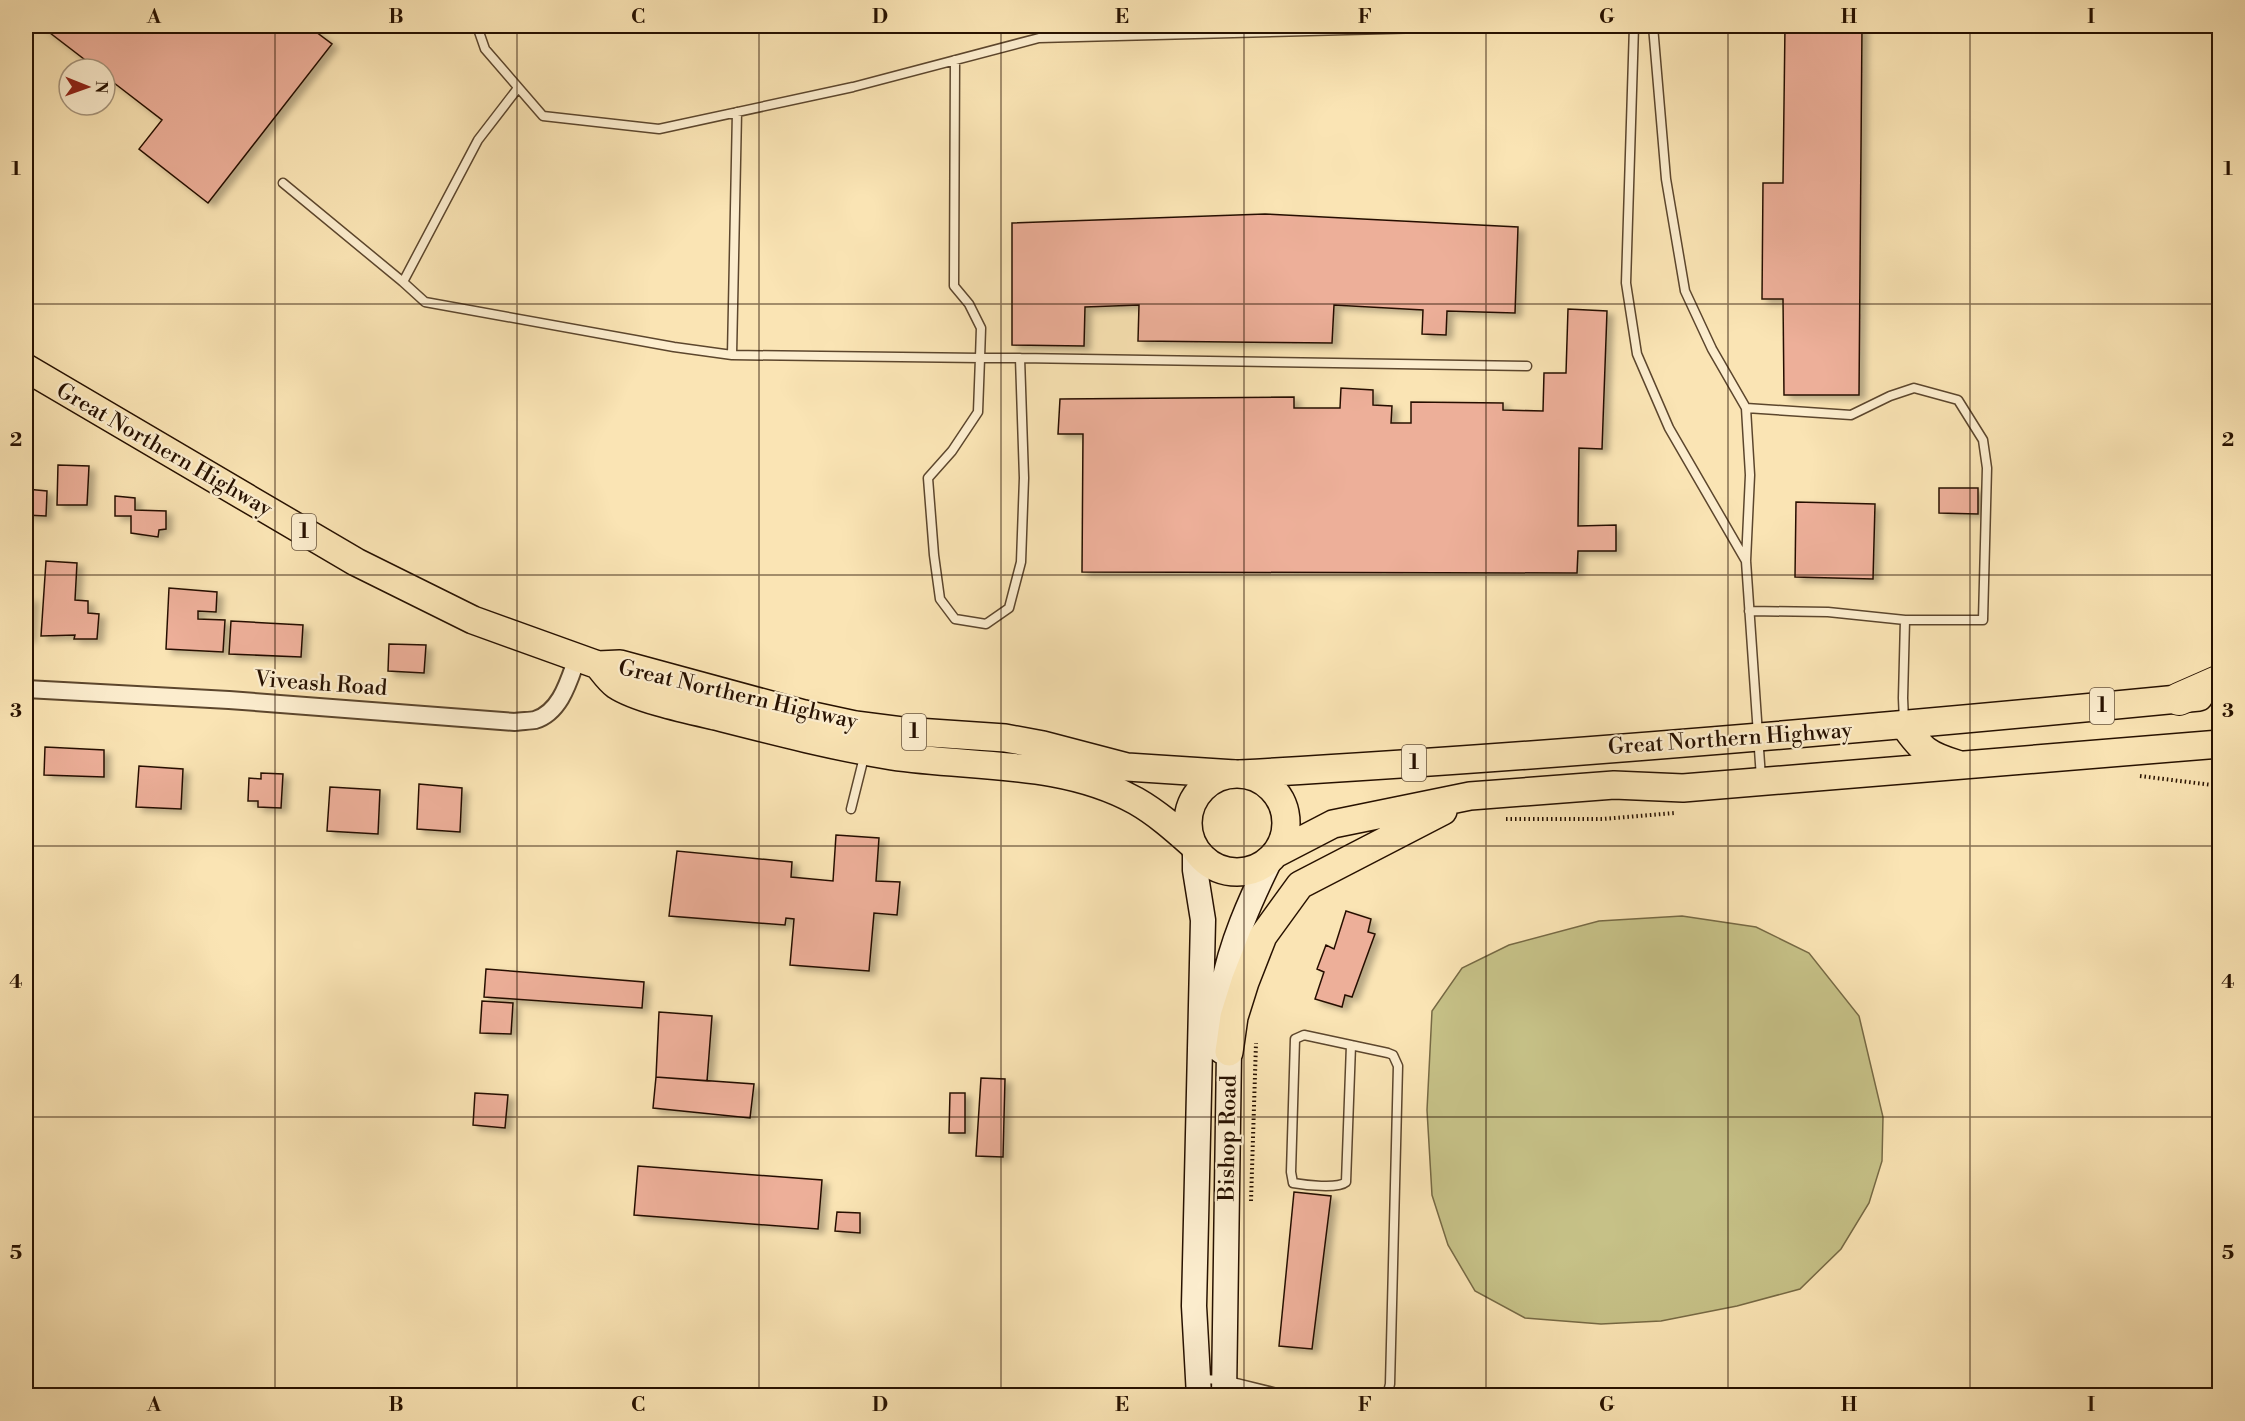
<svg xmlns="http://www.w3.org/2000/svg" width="2245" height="1421" font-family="'Libre Bodoni',serif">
<defs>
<filter id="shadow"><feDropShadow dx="6" dy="4" stdDeviation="3" flood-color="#0004"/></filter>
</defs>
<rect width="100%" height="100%" fill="#fae4b4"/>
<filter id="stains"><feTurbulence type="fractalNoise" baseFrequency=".00333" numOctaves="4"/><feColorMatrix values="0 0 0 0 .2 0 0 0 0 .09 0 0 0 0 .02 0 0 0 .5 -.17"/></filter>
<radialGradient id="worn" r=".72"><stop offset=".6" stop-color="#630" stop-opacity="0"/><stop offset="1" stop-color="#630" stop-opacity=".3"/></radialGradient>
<path fill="#c6c187" stroke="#766944" stroke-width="1.5" d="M1682 916 1756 927 1809 953 1859 1016 1883 1117 1882 1161 1869 1203 1841 1249 1800 1289 1737 1306 1661 1321 1601 1324 1525 1318 1475 1291 1448 1245 1432 1195 1427 1110 1432 1011 1462 968 1509 945 1599 921Z"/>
<path fill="#edaf99" stroke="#271100" stroke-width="1.5" filter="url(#shadow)" d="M41 26H308L332 44 208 203 139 149 162 120 105 76V69H97Z
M1785 26H1862L1859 395H1784L1783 299H1762L1763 183H1783Z
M1265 214 1518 227 1515 313 1447 311 1446 335 1422 334 1423 310 1334 305 1332 343 1138 341 1139 305 1085 307 1084 346 1012 345V223Z
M1568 309 1607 311 1602 449 1579 448 1578 526 1616 525V551H1578L1577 573 1082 572 1083 434H1058L1060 399 1294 397V408H1340L1341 388 1373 390V405L1392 406 1391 423H1411V402L1503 403V410L1543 411 1544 373H1566Z
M58 465 89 466 87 505H57Z
M1939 488H1978V514L1939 513Z
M26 489 47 491 46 516 26 515Z
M115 496 135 498V510L166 511V529L159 530 158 537 131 533V516H115Z
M1796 502 1875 504 1873 579 1795 577Z
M46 561 77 563 75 600 88 601V613L99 614 97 639H74L75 635 41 636Z
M169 588 217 592 216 612 198 611V619L225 620 223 652 166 649Z
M26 598H32L30 638H26Z
M231 621 303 625 301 657 229 654Z
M389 644 426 645 424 673 388 671Z
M45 747 104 750V777L44 775Z
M139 766 183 769 181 809 136 807Z
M261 773 283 774 281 808 258 807V801H248L249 778 261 779Z
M419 784 462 788 460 832 417 829Z
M330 787 380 790 378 834 327 831Z
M836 835 879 838 876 881 900 882 897 915 874 913 869 971 790 965 794 919 786 918 785 925 669 916 677 851 792 862 791 877 833 881Z
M1346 911 1371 919 1368 932 1375 934 1352 997 1345 995 1342 1007 1315 999 1324 972 1317 969 1326 945 1334 949Z
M486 969 644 982 642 1008 484 997Z
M482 1001 513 1003 511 1034 480 1033Z
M659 1012 712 1016 707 1081 656 1077Z
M656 1077 754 1084 750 1118 653 1108Z
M981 1078 1005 1079 1003 1157 976 1156Z
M475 1093 508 1095 505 1128 473 1125Z
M950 1093H965V1133H949Z
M638 1166 822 1180 818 1229 634 1215Z
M1294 1192 1331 1196 1312 1349 1279 1346Z
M837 1212 860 1213V1233L835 1231Z"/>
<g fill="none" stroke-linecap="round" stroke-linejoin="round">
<defs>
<path id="lane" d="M477 26 485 49 543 116 659 129 853 87 1039 38 1502 26
M1634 26 1626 283 1637 354 1669 428 1746 561
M1653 26 1666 179 1685 291 1712 349 1746 408 1750 475 1746 561 1761 778
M1150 35 1151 26
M737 112 732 355 980 358 981 328 969 304 954 286 955 60
M283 183 403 282 478 140 518 88
M403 282 425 302 674 347 732 355
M1020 358 1024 478 1021 562 1009 608 986 624 955 619 940 599 934 555 928 478 952 451 978 412 980 358H1020L1527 366
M1746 408 1851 415 1890 396 1914 388 1958 400 1983 440 1987 468 1983 620H1905
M1749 611 1828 612 1905 620 1903 698 1904 722
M851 809 865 753
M1351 1045 1346 1182C1338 1189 1305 1185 1293 1183L1291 1172 1295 1039 1304 1035 1388 1053 1393 1055 1398 1066 1390 1384 1388 1392 1384 1396
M1200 1379 1224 1380 1277 1393 1330 1396"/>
<path id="street" d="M26 689 229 700 515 722C521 721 529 721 535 720 561 712 569 680 577 658"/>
<path id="secondary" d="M1195 849V870L1203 920 1194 1306 1199 1396
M1224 1396 1229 1052 1221 1051 1217 1047C1218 1027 1219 1007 1223 987 1231 943 1250 901 1269 862"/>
<path id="primary" d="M26 368 356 562 473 620 598 665 620 664 804 714 855 725 902 731 1005 738 1043 745 1127 767 1235 774
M598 665C603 671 609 680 616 685 637 699 689 710 715 716 774 731 832 746 892 756 973 768 1062 760 1136 801 1157 813 1175 829 1193 845
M1904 725C1922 750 1927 755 1957 764
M1188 823a49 49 0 1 1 98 0a49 49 0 1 1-98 0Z
M1240 774C1560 756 1880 728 2199 697
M1277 853 1333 824 1470 796 1614 785 1683 788 2220 744
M1229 1052 1234 1017 1245 982 1263 936 1300 885 1443 811"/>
<path id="highway" d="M2179 699 2220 681"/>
</defs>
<use href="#lane" stroke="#5c462d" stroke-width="11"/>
<use href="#street" stroke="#5c462d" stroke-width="20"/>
<use href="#secondary" stroke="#271100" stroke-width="27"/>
<use href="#primary" stroke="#271100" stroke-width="30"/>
<use href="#highway" stroke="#271100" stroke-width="34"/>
<path stroke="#271100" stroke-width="4" stroke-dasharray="1.5 3" stroke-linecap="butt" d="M2140 776 2220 786
M1506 819H1603L1675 813
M1251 1201 1256 1043"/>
<use href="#lane" stroke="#fcedce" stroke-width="8"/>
<use href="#street" stroke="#fcedce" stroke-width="16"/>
<use href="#secondary" stroke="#fcedce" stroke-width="24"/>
<use href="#primary" stroke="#fae4b4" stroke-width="27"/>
<use href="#highway" stroke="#fae4b4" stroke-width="32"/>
</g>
<path fill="none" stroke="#271100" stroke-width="1.5" stroke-opacity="0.55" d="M275 26V1396M517 26V1396M759 26V1396M1001 26V1396M1244 26V1396M1486 26V1396M1728 26V1396M1970 26V1396M26 304H2220M26 575H2220M26 846H2220M26 1117H2220"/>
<g text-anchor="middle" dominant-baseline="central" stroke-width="4.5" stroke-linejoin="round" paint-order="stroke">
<g fill="#fcedce" stroke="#67533e" stroke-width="1.5">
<rect x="292" y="514" width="24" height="36" rx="4.5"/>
<rect x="2090" y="688" width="24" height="36" rx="4.5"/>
<rect x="902" y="714" width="24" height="36" rx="4.5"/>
<rect x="1402" y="745" width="24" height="36" rx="4.5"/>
</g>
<g font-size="21" font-weight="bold" fill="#271100">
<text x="304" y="532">1</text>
<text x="2102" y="706">1</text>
<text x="914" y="732">1</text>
<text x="1414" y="763">1</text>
</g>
<g font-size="22" fill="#271100" stroke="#fcedce">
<text transform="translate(164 450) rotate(30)">Great Northern Highway</text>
<text transform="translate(321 684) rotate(4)">Viveash Road</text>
<text transform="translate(738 695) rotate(13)">Great Northern Highway</text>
<text transform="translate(1730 739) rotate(-4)">Great Northern Highway</text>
<text transform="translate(1228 1138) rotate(-89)">Bishop Road</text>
</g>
</g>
<rect width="2245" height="1421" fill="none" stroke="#fae4b4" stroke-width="66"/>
<g transform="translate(87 87) rotate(91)"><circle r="28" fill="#fcedce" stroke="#a7957c" stroke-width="1.5"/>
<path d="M0-4.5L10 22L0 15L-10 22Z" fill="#8f2418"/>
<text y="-9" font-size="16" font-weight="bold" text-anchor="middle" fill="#271100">N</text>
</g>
<rect x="33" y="33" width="2179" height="1355" fill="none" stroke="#271100" stroke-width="2"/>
<g font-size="20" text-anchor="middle" font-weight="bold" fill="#271100">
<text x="154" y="23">A</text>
<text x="396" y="23">B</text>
<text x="638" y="23">C</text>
<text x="880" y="23">D</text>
<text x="1122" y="23">E</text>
<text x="1365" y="23">F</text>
<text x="1607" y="23">G</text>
<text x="1849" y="23">H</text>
<text x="2091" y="23">I</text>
<text x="16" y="175">1</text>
<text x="2228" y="175">1</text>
<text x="16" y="446">2</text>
<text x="2228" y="446">2</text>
<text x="16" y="717">3</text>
<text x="2228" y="717">3</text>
<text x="16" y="988">4</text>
<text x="2228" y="988">4</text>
<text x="16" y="1259">5</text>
<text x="2228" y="1259">5</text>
<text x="154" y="1411">A</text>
<text x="396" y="1411">B</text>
<text x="638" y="1411">C</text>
<text x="880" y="1411">D</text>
<text x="1122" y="1411">E</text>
<text x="1365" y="1411">F</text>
<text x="1607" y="1411">G</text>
<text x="1849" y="1411">H</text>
<text x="2091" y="1411">I</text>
</g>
<rect width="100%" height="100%" filter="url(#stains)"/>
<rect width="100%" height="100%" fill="url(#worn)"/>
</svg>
